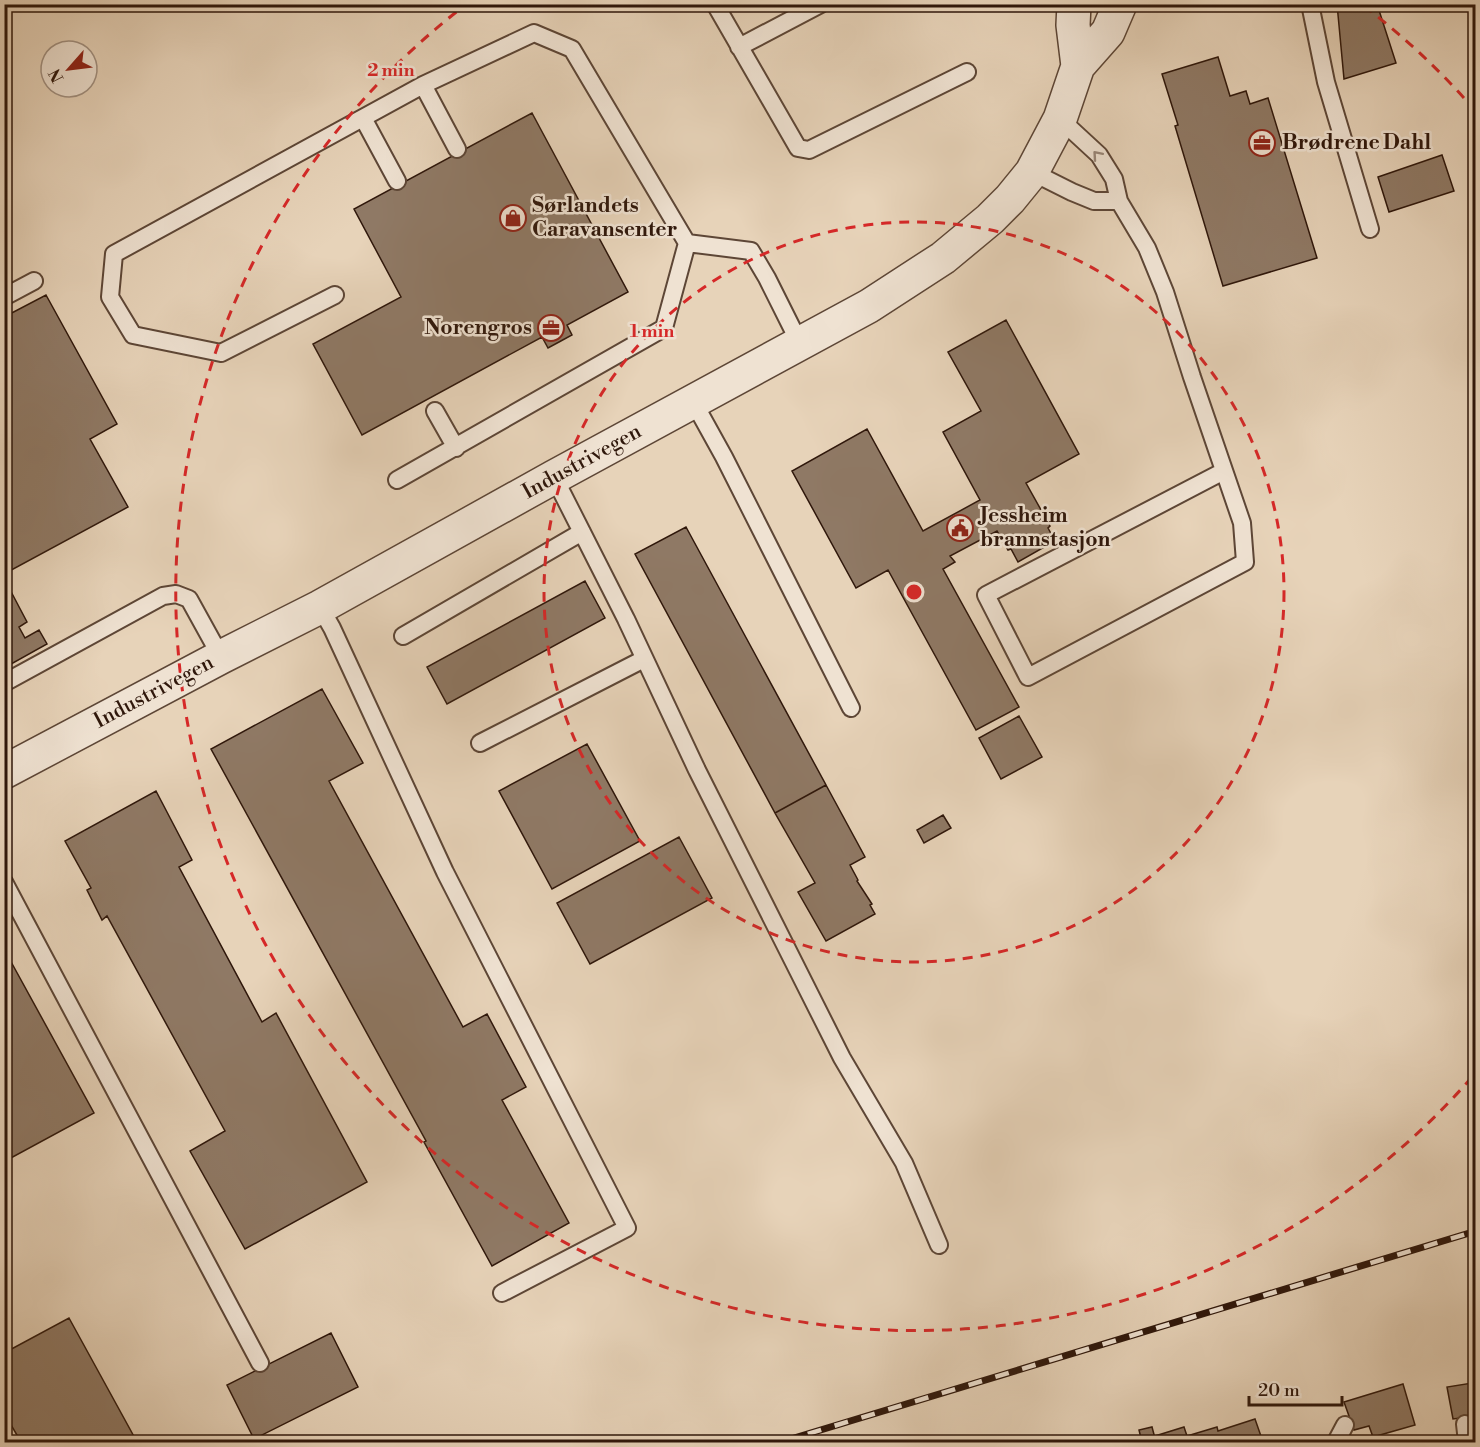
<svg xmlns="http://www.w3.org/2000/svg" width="1480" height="1447" font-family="'Libre Bodoni',serif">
<rect width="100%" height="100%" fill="#e7d3b9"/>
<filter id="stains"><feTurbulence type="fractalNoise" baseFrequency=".00333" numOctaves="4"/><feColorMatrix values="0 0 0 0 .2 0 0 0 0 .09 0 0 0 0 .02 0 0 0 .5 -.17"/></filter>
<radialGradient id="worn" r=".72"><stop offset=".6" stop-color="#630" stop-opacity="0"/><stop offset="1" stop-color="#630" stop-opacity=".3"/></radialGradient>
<path fill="#8f7965" stroke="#2f170b" stroke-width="1.5" d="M1337 4H1377L1396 63 1344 79Z
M1218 57 1230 96 1246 91 1250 104 1268 98 1317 258 1223 286 1175 126 1178 125 1162 74Z
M532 113 628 292 567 325 572 335 559 342 548 348 542 337 362 435 313 344 401 297 354 209Z
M1442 155 1454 191 1389 212 1378 177Z
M46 295 117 424 90 439 128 507 4 574V317Z
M1006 320 1079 454 1026 483 1050 526 1048 528 1055 541 1018 562 1011 549 1008 550 997 531 950 556 955 562 943 569 1019 707 976 730 888 570 856 588 792 471 867 429 923 531 980 500 943 432 981 411 948 352Z
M686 527 826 785 775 813 635 554Z
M585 581 605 618 447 704 427 667Z
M7 584 27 622 19 627 25 638 39 630 47 644 4 668V585Z
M322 689 363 763 329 781 463 1027 487 1014 526 1087 502 1100 569 1223 492 1266 424 1142 426 1141 211 749Z
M1019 716 1042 757 1001 779 979 738Z
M587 744 640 841 552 889 499 791Z
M826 785 865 857 850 865 858 880 857 881 872 904 870 905 875 914 826 941 798 892 815 883 775 813Z
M156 791 192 860 179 867 262 1022 276 1013 367 1182 245 1249 190 1151 225 1131 107 916 102 920 87 890 91 888 65 841Z
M943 815 951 828 924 843 917 830Z
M679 837 712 898 590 964 557 903Z
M4 949 94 1113 9 1159 4 1152Z
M69 1318 137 1442H21L4 1413V1353Z
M331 1333 358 1387 254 1439 227 1385Z
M1476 1363V1383L1470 1365Z
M1472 1383 1476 1416 1453 1419 1447 1387Z
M1403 1384 1415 1425 1373 1437 1369 1426 1354 1430 1344 1402Z
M1255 1419 1263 1442H1189L1187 1436 1217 1427 1218 1431Z
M1152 1427 1156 1442H1142L1139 1430Z
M1184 1427 1189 1442H1158L1155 1436Z"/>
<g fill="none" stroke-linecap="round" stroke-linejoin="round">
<defs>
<path id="lane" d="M715 4 798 148 809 150 967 72
M1310 4 1326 82 1370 229
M739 47 821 4
M423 85 457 149
M363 118 397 181
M1060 119 1099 155 1114 179 1119 201 1147 248 1165 292 1192 377 1242 523 1245 562 1028 677 986 595 1224 471
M1032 172 1072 192 1094 201H1119
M335 295 221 353 133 335 110 297 114 254 423 85 534 33 572 49 687 243 751 251 767 278 800 344
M4 297 34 281
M693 401 724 457 851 708
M435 411 456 448
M554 477 626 619 697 770 842 1058 904 1163 939 1245
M397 480 664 328 687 243
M320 607 332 628 445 872 627 1228 502 1293
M403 636 582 532
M4 683 163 596 176 594 189 599 221 657
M480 743 644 659
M4 882 260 1363
M1465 1424 1467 1442
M1336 1442 1345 1425"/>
<path id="street" d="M1074 4 1073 25 1078 66
M4 772 221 657 320 607 554 477 869 306 943 258 990 219 1010 199 1032 172 1060 119 1078 66 1108 32 1120 4"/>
</defs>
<use href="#lane" stroke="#5d4636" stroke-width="20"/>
<use href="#street" stroke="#5d4636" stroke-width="36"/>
<use href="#lane" stroke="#efe2d2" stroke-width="16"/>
<use href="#street" stroke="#efe2d2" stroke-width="33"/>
<defs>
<path id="rail" d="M781 1442 1476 1231"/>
</defs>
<use href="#rail" stroke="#2f170b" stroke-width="7"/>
<use href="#rail" stroke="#efe2d2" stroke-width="4.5" stroke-dasharray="14" stroke-linecap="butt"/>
</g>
<defs><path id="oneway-chevron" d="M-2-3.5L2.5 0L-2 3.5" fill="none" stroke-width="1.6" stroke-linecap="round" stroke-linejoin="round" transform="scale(1.5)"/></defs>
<use stroke="#998778" href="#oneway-chevron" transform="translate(1097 155) rotate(-131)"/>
<g fill="none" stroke="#d62828" stroke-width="3" stroke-dasharray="10 8">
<circle cx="914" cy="592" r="370"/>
<path d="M1472 1077A739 739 0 1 1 464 6M1364 6A739 739 0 0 1 1472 107"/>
</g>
<defs>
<symbol id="office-ring" viewBox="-11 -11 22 22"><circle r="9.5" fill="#efe2d2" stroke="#8f2418" stroke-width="1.5"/><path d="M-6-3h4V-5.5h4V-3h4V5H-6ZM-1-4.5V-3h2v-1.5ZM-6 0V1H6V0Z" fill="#8f2418"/></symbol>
<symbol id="shop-ring" viewBox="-11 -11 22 22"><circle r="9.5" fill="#efe2d2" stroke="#8f2418" stroke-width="1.5"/><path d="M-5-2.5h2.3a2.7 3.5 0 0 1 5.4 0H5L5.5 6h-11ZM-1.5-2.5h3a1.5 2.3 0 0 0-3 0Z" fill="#8f2418"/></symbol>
<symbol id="civic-ring" viewBox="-11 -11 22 22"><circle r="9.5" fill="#efe2d2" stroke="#8f2418" stroke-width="1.5"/><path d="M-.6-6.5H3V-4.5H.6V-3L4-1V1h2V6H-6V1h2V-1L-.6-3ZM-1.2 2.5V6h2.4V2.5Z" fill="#8f2418"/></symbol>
</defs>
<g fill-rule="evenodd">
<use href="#office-ring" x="1247" y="128" width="30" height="30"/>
<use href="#shop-ring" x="498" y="203" width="30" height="30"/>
<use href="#office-ring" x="536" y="313" width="30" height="30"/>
<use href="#civic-ring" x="945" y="513" width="30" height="30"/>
</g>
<g text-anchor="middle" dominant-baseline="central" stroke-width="5" stroke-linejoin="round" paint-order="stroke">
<g font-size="21" font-weight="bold" fill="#2f170b" stroke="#efe2d2" text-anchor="start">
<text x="1282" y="143">Brødrene Dahl</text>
<text x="532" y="206">Sørlandets<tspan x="532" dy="24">Caravansenter</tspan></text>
<text x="532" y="328" text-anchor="end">Norengros</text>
<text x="980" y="516">Jessheim<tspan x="980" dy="24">brannstasjon</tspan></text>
</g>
<g font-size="21" fill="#2f170b" stroke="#efe2d2">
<text transform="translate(582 462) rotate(-29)">Industrivegen</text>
<text transform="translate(154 692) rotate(-28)">Industrivegen</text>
</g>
</g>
<circle cx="914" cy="592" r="9" fill="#d62828" stroke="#efe2d2" stroke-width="3"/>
<g font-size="18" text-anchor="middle" font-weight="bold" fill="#d62828" stroke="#efe2d2" stroke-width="5" stroke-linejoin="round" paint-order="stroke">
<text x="391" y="76">2 min</text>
<text x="652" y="337">1 min</text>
</g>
<rect width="1480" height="1447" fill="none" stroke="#e7d3b9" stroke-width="24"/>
<rect x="6" y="6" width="1468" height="1435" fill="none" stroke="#2f170b" stroke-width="3"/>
<rect x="12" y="12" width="1456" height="1423" fill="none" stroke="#2f170b" stroke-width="1.5"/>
<g transform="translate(69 69) rotate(242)"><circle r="28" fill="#efe2d2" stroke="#a29182" stroke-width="1.5"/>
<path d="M0-4.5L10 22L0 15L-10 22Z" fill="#8f2418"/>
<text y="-9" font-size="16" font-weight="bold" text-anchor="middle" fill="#2f170b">N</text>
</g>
<path d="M1249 1396v9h93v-9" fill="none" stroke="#2f170b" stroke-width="3"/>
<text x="1258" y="1396" font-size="18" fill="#2f170b" stroke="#efe2d2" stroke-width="4.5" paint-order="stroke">20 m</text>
<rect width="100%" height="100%" filter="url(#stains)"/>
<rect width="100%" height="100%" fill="url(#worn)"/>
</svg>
